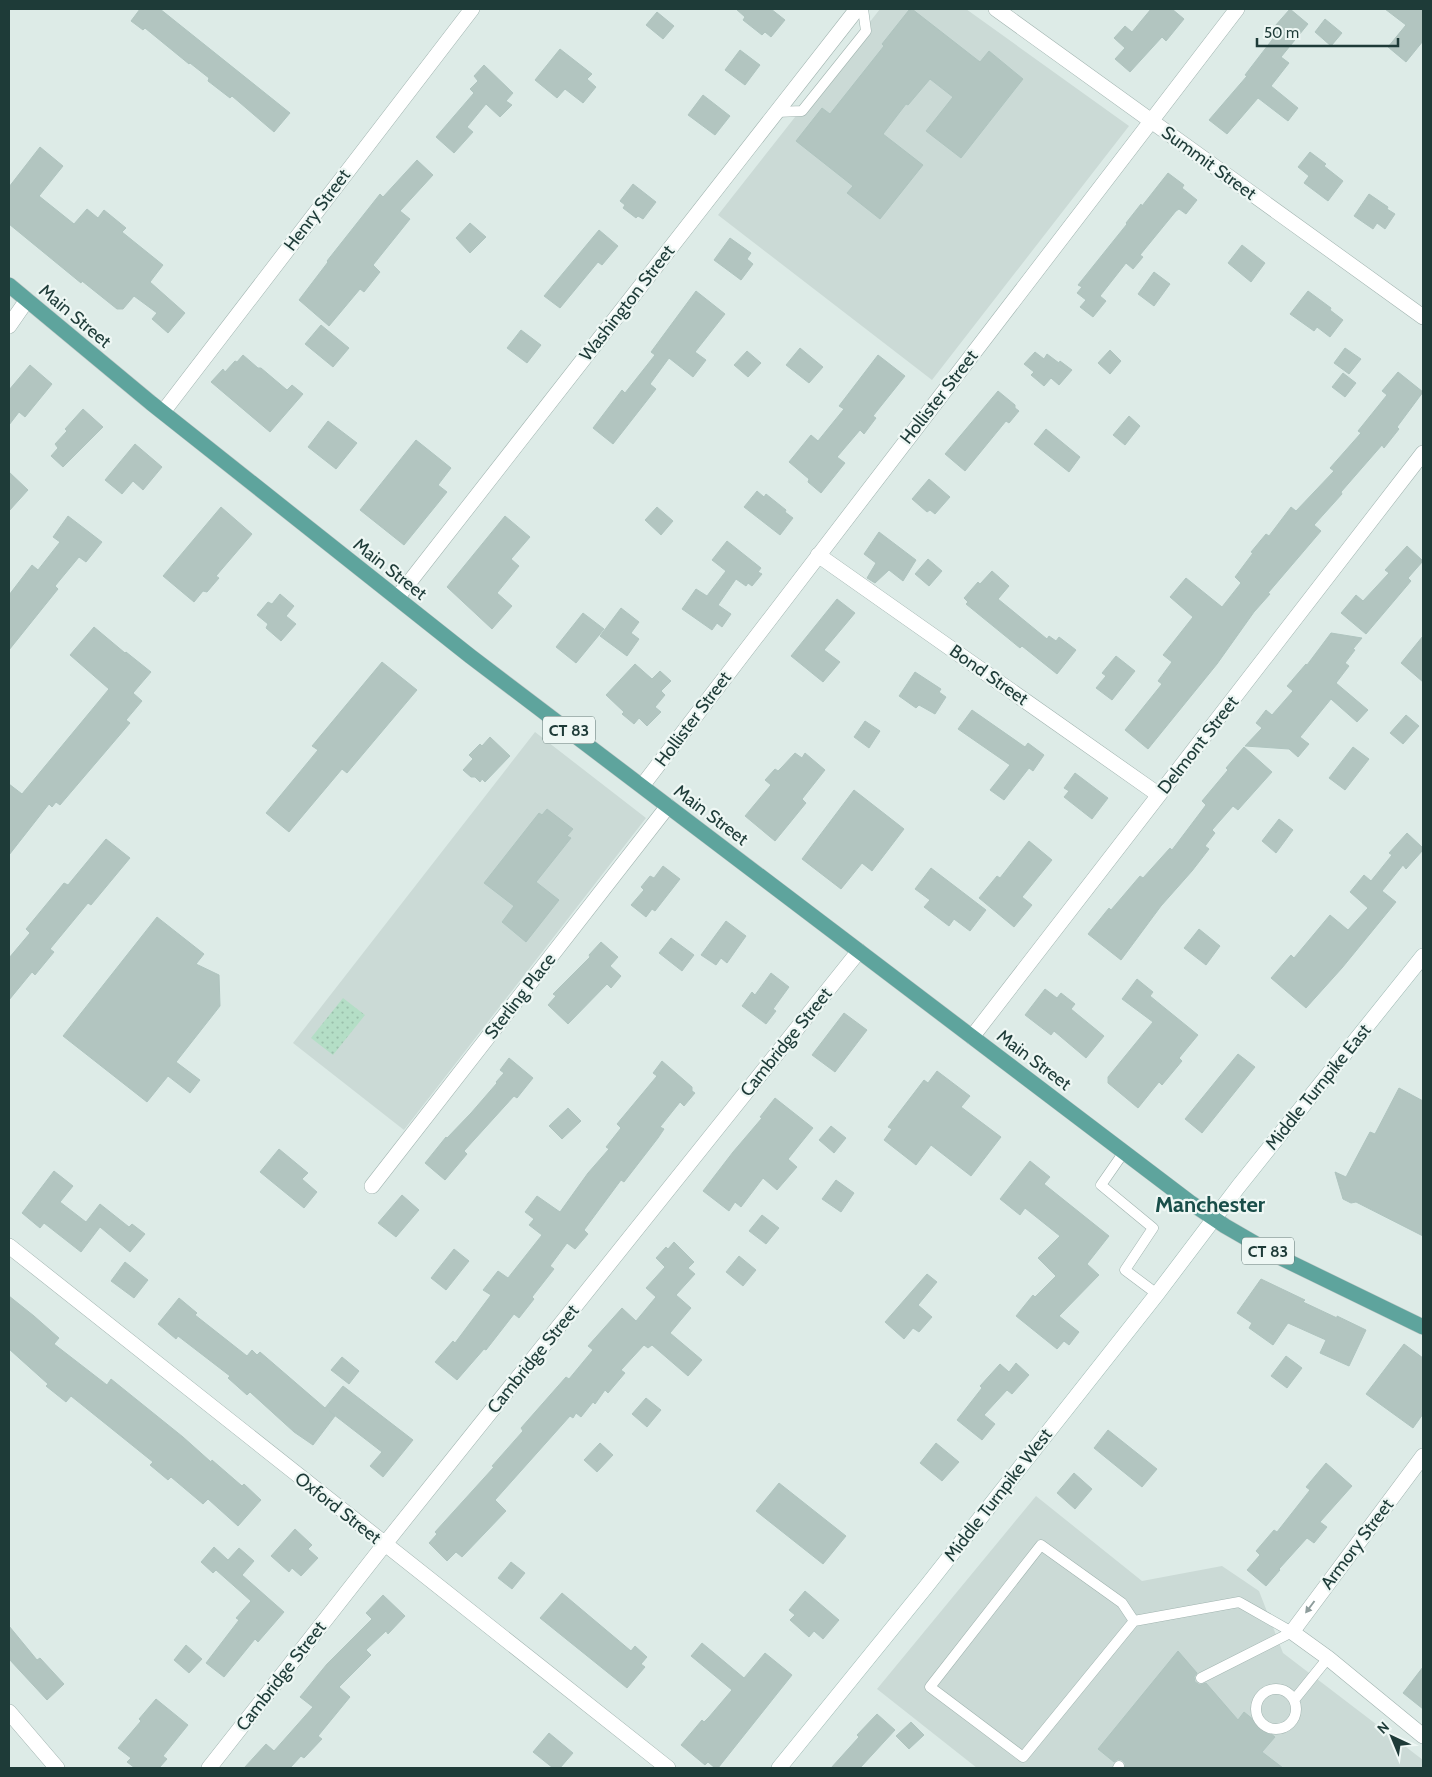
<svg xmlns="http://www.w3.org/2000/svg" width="1432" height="1777" font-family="Cabin,sans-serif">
<defs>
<pattern id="park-dots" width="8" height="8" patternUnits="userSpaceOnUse" patternTransform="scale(1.25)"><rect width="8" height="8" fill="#b4dec6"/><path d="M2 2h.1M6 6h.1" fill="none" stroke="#9abfab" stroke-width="1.8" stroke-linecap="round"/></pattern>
</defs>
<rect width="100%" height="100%" fill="#ddebe7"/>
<path fill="#cbdad6" d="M880 9H966L1129 126 932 380 718 215Z
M535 732 646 818 404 1130 293 1043Z
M1036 1496 1142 1581 1222 1566 1259 1591 1283 1653 1423 1760V1768H977L877 1689Z"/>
<path fill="url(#park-dots)" d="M343 998 365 1015 333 1055 311 1038Z"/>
<path fill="#b2c5c0" stroke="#afc4bf" d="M140 9H160L290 113 274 132 232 96 230 98 208 81 209 78 190 63 189 64 145 28 143 30 131 21Z
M736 9H771L785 20 771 37 765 32 762 35 743 20 745 17Z
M912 9 980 62 989 51 1023 79 961 158 926 131 953 97 930 79 908 105 906 104 883 134 923 165 880 219 847 193 853 186 796 141 822 108 830 114 884 46 882 44 909 10 910 11Z
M1151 9H1172L1184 19 1166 41 1162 37 1130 72 1115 59 1125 48 1114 38 1125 26 1132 32Z
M1290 9 1308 24 1281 57 1289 63 1271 86 1298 108 1288 121 1258 98 1227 134 1209 120 1247 76 1245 75 1275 36 1273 35 1277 29 1275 26Z
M1385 9H1423V41L1406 62 1388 47 1406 25Z
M657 12 674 26 663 39 646 25Z
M1325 19 1342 33 1331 46 1315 32Z
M560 49 592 74 587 79 596 87 583 103 565 89 557 98 535 80Z
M740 50 760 65 745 85 725 70Z
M484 65 513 93 506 101 512 105 500 117 486 104 467 127 473 132 454 153 436 137 474 93 470 89 478 81 474 76Z
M703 95 730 116 715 135 688 115Z
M40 147 63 166 39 196 74 224 87 209 98 218 104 210 126 228 122 232 163 265 150 282 185 313 168 333 152 319 157 313 134 296 123 309H117L82 281 81 283 9 224V187Z
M1310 152 1326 164 1324 166 1343 181 1328 201 1304 183 1309 176 1298 167Z
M417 160 433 175 400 211 410 219 373 265 380 272 364 292 360 289 329 326 299 300 328 262 327 261 380 194 383 197Z
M1168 173 1184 185 1182 188 1197 200 1186 214 1179 209 1176 211 1140 255 1143 257 1133 269 1126 263 1100 296 1106 301 1093 317 1080 307 1086 300 1077 293 1082 287 1078 285 1127 224 1126 223 1141 204 1142 206Z
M633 184 656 202 643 219 638 216 636 218 623 208 625 205 620 201Z
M1369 194 1388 207 1387 209 1395 214 1385 229 1377 223 1373 229 1354 216Z
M470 223 486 237 470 253 456 238Z
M599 230 618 246 602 265 598 262 560 308 544 296Z
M730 238 751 253 747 259 753 264 741 280 714 260Z
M1242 245 1265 263 1251 282 1228 263Z
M1154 272 1170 284 1154 306 1138 294Z
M696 291 725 314 695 352 706 360 693 377 669 358 650 384 656 389 613 444 593 428 622 390 625 393 655 355 651 352Z
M1308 291 1331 308 1330 310 1343 320 1330 337 1317 327 1314 331 1290 314Z
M321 325 349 348 333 367 305 344Z
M521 330 541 345 527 363 507 348Z
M800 348 823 367 809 383 786 365Z
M1345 348 1361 359 1349 374 1334 363Z
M1110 350 1121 361 1110 374 1098 363Z
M747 351 761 363 748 377 734 365Z
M1035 352 1044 359 1047 354 1059 363 1060 361 1072 370 1059 385 1051 378 1044 386 1031 375 1034 372 1024 364Z
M243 355 258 368H261L287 390 292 385 303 394 270 432 211 382 223 369 225 372 235 361 237 362Z
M878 355 905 376 873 416 876 418 864 434 860 430 837 457 845 463 821 493 808 482 809 479 789 462 811 435 818 441 844 409 839 406Z
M30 365 52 384 25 417 19 412 9 425V390Z
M1398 372 1423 392 1397 427 1399 429 1384 448 1382 445 1341 492 1342 494 1314 525 1321 531 1268 593 1270 594 1254 612 1217 664 1148 749 1125 730 1162 684 1158 681 1172 662 1163 655 1193 617 1170 597 1186 578 1222 607 1241 583 1235 577 1253 553 1251 552 1266 534 1269 536 1291 507 1296 511 1334 471 1330 468 1361 433 1358 431 1387 395 1382 391Z
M1343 373 1356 383 1345 397 1332 387Z
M998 391 1015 405V408L1019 411 1009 423 1006 421 965 471 945 454Z
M83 409 103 427 63 467 51 456 58 448 55 444 67 431 65 429Z
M1129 416 1140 426 1125 445 1113 435Z
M328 421 357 443 336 469 308 447Z
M1046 429 1080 457 1069 472 1034 444Z
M416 440 451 468 438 485 447 492 404 545 360 510Z
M135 444 162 467 143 490 133 481 122 494 105 480Z
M9 472 28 490 9 511Z
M929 479 950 497 935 514 930 510 927 512 912 499Z
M757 491 764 497 766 494 786 510 785 512 793 518 780 535 744 507Z
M221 507 252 534 216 576 219 578 207 592 203 591 194 602 163 576Z
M657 507 673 521 661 535 645 520Z
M68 516 102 542 86 562 79 557 55 586 58 589 9 650V595L32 565 38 570 60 542 53 537Z
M505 516 530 537 511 559 519 566 497 593 512 606 492 629 447 587Z
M879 532 916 560 903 581 889 570 875 583 867 578 876 563 864 554Z
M727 541 761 568 758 572 762 574 752 586 748 583 746 586 736 579 718 605 731 614 722 627 717 623 712 630 682 609 696 589 707 596 726 571 712 560Z
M1407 546 1423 561 1408 578 1411 581 1366 634 1341 613 1356 595 1363 601 1389 573 1385 570Z
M928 559 942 571 929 586 915 574Z
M992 571 1009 586 998 599 1047 639 1049 636 1056 641 1059 637 1076 650 1057 674 1022 646 1020 648 966 604 968 602 964 598 978 582 980 584Z
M280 594 294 606 286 616 296 624 281 641 266 628 268 624 257 615 268 602 272 604Z
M837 599 855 613 824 650 840 662 823 682 791 656Z
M621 608 639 622 631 633 639 639 627 656 600 636Z
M583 613 604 629 576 663 556 647Z
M94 627 125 653 126 652 151 672 133 693 142 701 126 720 130 723 60 805 56 802 52 807 49 804 9 855V784L22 794 109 689 70 655Z
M1331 633 1362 638 1353 649 1355 650 1345 663 1349 666 1336 683 1368 710 1357 722 1331 699 1300 737 1309 744 1298 757 1289 749 1245 746 1262 728 1256 723 1266 710 1272 715 1293 691 1287 686 1306 664 1307 665Z
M1423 636V682L1401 663Z
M1116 656 1135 671 1112 700 1096 688 1106 676 1102 673Z
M382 662 417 690 347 773 342 769 289 832 266 813 318 750 312 746Z
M635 664 652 679 660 671 671 681 661 691 665 695 655 707 661 712 647 726 639 718 634 724 622 714 624 712 606 695Z
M915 672 941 689 939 692 946 697 935 714 919 705 916 708 899 696Z
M972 710 1025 747 1028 743 1044 755 1033 771 1029 768 1004 800 990 790 1010 765 958 729Z
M1406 715 1419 726 1403 744 1390 733Z
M865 721 880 731 869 748 854 737Z
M490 737 510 756 485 782 482 779 480 782 475 777H471L463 770 473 759 469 755 480 744 482 746Z
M1244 747 1272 772 1238 810 1233 806 1212 830 1215 833 1205 846 1209 849 1192 871 1161 906 1121 960 1088 934 1109 908 1111 910 1140 876 1143 878 1170 848 1172 850 1206 805 1202 801 1228 770 1226 768Z
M1353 747 1369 759 1345 790 1329 778Z
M795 753 802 758 805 753 825 770 802 799 806 803 775 841 745 816 771 785 765 780 775 769 778 771 782 767Z
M1075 773 1108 798 1092 819 1064 797 1069 791 1064 788Z
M854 790 904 829 872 871 862 863 841 889 802 859Z
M547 809 573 829 567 836 571 838 536 882 559 900 526 942 502 922 514 906 484 883 539 813 542 815Z
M1279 819 1293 830 1276 853 1262 841Z
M1407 833 1423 848V850L1406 869 1403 865 1382 891 1396 902 1342 968 1306 1008 1271 978 1291 955 1294 958 1330 915 1348 930 1368 908 1350 892 1364 875 1371 881 1392 855 1389 853Z
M106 839 130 858 91 905 88 903 50 949 54 952 35 975 32 972 9 1000V958L30 933 26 929 64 883 68 885Z
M1029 841 1052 860 1022 897 1032 905 1014 927 979 898 997 876 1000 878Z
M663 866 680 879 655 911 652 909 646 917 631 905 644 890 641 887 650 876 654 878Z
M931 868 986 910 970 931 954 919 949 926 924 907 930 900 915 889Z
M157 917 204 954 196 964 219 975 220 1006 176 1062 200 1080 190 1093 168 1076 147 1102 63 1036Z
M726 921 746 936 727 963 721 958 716 965 701 955Z
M1199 929 1220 946 1206 965 1184 948Z
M671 938 694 955 682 971 659 953Z
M601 942 618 957 610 966 621 976 611 988 607 984 568 1024 548 1005 556 996 553 994 590 957 589 955Z
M771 973 789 987 773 1009 776 1011 766 1024 742 1006 752 992 755 995Z
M1137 979 1153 992 1150 996 1198 1035 1179 1058 1182 1061 1162 1085 1159 1082 1138 1108 1108 1083V1077L1153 1022 1122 999Z
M1045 989 1057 998 1061 993 1075 1004 1071 1009 1104 1036 1086 1058 1054 1031 1051 1035 1025 1015Z
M844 1013 867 1030 835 1072 812 1055Z
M1238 1054 1255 1067 1202 1133 1185 1119Z
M509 1058 533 1078 517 1098 514 1096 464 1151 467 1154 445 1180 425 1163 446 1137 447 1138 471 1113 497 1083 496 1082 504 1073 500 1070Z
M662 1061 692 1087V1091L695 1093 684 1106 680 1102 660 1127 664 1129 658 1138 624 1182 621 1180 584 1230 588 1234 575 1249 567 1243 550 1266 554 1269 532 1297 534 1299 519 1318 514 1314 486 1350 484 1349 457 1380 435 1362 453 1341 455 1343 491 1295 483 1290 498 1271 508 1278 542 1235 529 1225 534 1219 525 1212 537 1196 560 1212 588 1173 609 1149 606 1147 621 1128 617 1124 657 1076 653 1073Z
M937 1071 970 1096 961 1107 1001 1137 971 1176 931 1145 916 1165 884 1140 892 1129 888 1127 924 1080 928 1083Z
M1399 1088 1423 1101V1236L1356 1202 1351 1203 1343 1199 1335 1172 1346 1177 1370 1132 1375 1134Z
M775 1098 813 1128 788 1159 797 1167 777 1190 763 1178 741 1207 735 1202 729 1211 703 1191 733 1152 762 1118 760 1117Z
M568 1108 581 1121 562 1139 549 1126Z
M831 1126 846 1138 834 1153 819 1140Z
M279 1149 308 1173 302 1179 317 1192 304 1208 260 1172Z
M1030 1161 1050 1177 1044 1184 1109 1236 1087 1264 1099 1275 1059 1316 1079 1332 1069 1345 1064 1341 1057 1349 1016 1316 1033 1295 1035 1297 1056 1276 1038 1258 1060 1236 1025 1208 1020 1215 1000 1199Z
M54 1171 73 1186 60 1202 86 1222 100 1204 129 1227 132 1224 145 1234 130 1252 100 1227 81 1252 44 1223 40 1228 22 1213Z
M836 1180 854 1193 841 1212 822 1199Z
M402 1195 419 1210 396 1237 378 1223Z
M762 1215 779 1228 766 1244 749 1231Z
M674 1242 694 1262 688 1268 695 1274 676 1295 691 1308 670 1333 702 1360 688 1376 652 1345 648 1348 644 1345 621 1370 625 1373 608 1393 605 1390 595 1404 593 1402 581 1417 576 1413 573 1418 570 1416 495 1500 506 1511 462 1557 456 1552 447 1561 429 1543 437 1534 435 1532 494 1467 492 1466 523 1431 521 1428 566 1377 569 1379 593 1350 588 1346 622 1308 636 1321 656 1297 646 1288 665 1267 656 1258 666 1247 668 1249Z
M454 1249 469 1261 446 1290 431 1278Z
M739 1256 756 1270 743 1286 726 1272Z
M125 1262 148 1280 134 1298 111 1281Z
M927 1274 937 1282 918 1305 932 1317 919 1332 913 1328 904 1339 885 1322Z
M1261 1279 1305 1300 1303 1302 1337 1318V1316L1366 1330 1349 1366 1320 1353 1326 1340 1288 1323 1273 1345 1249 1328 1252 1323 1237 1313Z
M9 1296 34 1316 59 1338 54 1344 107 1385 111 1379 183 1437 211 1462 212 1460 242 1486 244 1484 261 1500 238 1526 208 1499 203 1504 171 1477 168 1480 150 1465 153 1462 71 1396 66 1402 46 1386 48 1384 9 1349Z
M179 1298 197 1313 195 1315 247 1356 252 1350 257 1355 260 1352 325 1408 343 1386 413 1440 383 1477 370 1466 382 1452 329 1411 335 1416 313 1445 294 1432 250 1392 247 1395 228 1378 230 1376 178 1336 176 1339 158 1324Z
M1404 1344 1423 1358V1414L1413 1428 1366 1394Z
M1286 1356 1302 1368 1287 1388 1271 1376Z
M342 1357 359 1371 349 1384 331 1370Z
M1016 1363 1029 1375 1012 1394 1007 1390 984 1415 995 1424 982 1440 957 1420 982 1388 980 1386 1000 1364 1009 1372Z
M646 1398 661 1410 647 1427 632 1414Z
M1108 1430 1157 1469 1142 1487 1094 1448Z
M600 1443 613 1455 597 1472 584 1460Z
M936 1443 959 1462 942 1481 920 1463Z
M1326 1463 1352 1486 1320 1522 1327 1527 1314 1543 1307 1538 1279 1569 1280 1570 1266 1586 1247 1570 1260 1555 1256 1551 1274 1530 1277 1532 1310 1490 1306 1487Z
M1074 1473 1092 1489 1075 1509 1057 1493Z
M779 1483 846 1536 823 1564 756 1511Z
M295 1529 312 1545 308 1549 318 1558 301 1576 292 1568 289 1572 271 1556Z
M214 1547 228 1560 239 1548 254 1561 242 1575 284 1612 258 1642 255 1639 224 1677 206 1663 239 1620 236 1618 251 1601 216 1570 213 1573 201 1562Z
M511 1562 525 1573 512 1589 498 1578Z
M805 1591 839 1620 823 1639 814 1631 809 1637 790 1620 795 1615 789 1610Z
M562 1593 631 1651 635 1646 647 1657 641 1664 645 1667 627 1688 540 1618Z
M383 1595 405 1616 388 1634 386 1631 366 1650 371 1655 339 1687 350 1697 318 1736 322 1739 304 1758 301 1756 290 1768H244L266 1744 274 1751 313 1707 300 1697 327 1664 372 1619 366 1613Z
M9 1626 37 1660 40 1658 64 1684 47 1700 9 1659Z
M702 1643 744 1678 765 1653 792 1675 718 1768H715L708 1762 705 1765 681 1745 702 1720 704 1722 709 1717 732 1690 691 1656Z
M186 1645 202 1659 189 1673 174 1660Z
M1178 1651 1197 1673 1194 1677 1195 1682 1200 1685 1206 1683 1238 1720 1244 1712 1275 1737 1262 1752 1283 1768H1125V1763L1122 1760 1118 1759 1114 1762 1098 1749Z
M1423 1667V1709L1403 1693Z
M156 1699 188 1725 163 1756 167 1759 159 1768H135L127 1762 131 1758 118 1748 141 1721 139 1719Z
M877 1714 895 1730 860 1768H831L859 1737 857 1735Z
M911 1722 924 1735 909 1749 896 1736Z
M549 1733 573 1753 560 1768H553L533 1752Z"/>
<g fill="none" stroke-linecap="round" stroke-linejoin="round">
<defs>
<path id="service" d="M776 112 802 111 866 31 863 9
M1124 1152 1101 1185 1153 1228 1125 1270 1157 1294
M1134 1621 1122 1603 1041 1545 930 1687 1023 1757 1134 1621 1239 1602 1292 1632
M1201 1678 1292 1632
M1256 1709a20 20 0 1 1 40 0a20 20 0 1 1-40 0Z
M1294 1700 1328 1658
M1118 1768 1119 1766"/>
<path id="minor" d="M9 326 27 300
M163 412 472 9
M818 555 1159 795
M397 598 857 9
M642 786 1237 9
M972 1037 1423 453
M372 1186 668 806
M9 1246 668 1768
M1423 1456 1292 1632 1328 1658 1423 1736
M9 1712 57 1768
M209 1768 384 1545 859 951"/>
<path id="tertiary" d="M996 9 1423 317"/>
<path id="secondary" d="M779 1768 925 1588 1157 1294 1238 1187 1423 956"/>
<path id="primary" d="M9 285 151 403 470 656 1191 1203 1225 1226 1277 1256 1423 1327"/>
</defs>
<use href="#service" stroke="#a0b3af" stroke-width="11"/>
<use href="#minor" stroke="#a0b3af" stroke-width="16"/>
<use href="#tertiary" stroke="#a0b3af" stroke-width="16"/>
<use href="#secondary" stroke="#9cb7b1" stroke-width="16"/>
<use href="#primary" stroke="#c0c8c7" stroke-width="16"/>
<use href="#service" stroke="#fff" stroke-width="10"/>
<use href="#minor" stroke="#fff" stroke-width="15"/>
<use href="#tertiary" stroke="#fff" stroke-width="15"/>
<use href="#secondary" stroke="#fff" stroke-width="15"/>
<use href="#primary" stroke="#5ea49d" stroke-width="15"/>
</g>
<defs><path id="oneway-solid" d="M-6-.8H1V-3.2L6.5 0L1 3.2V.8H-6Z" transform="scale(1.25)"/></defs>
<use fill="#8e9d9c" href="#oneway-solid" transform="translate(1310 1607) rotate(127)"/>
<g text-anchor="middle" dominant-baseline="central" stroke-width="4.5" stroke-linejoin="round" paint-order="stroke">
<g fill="#eef7f4" stroke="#5c7370" stroke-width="1">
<rect x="543" y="716.5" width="52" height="27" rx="4"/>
<rect x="1242" y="1237.5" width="52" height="27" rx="4"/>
</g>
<g font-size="16" font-weight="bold" fill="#1e3b38">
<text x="569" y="730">CT 83</text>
<text x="1268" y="1251">CT 83</text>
</g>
<g font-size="18" fill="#1e3b38" stroke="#eef7f4">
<text transform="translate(1209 163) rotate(36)">Summit Street</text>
<text transform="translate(317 210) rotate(-53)">Henry Street</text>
<text transform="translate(627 303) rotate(-52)">Washington Street</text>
<text transform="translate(75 316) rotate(40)">Main Street</text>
<text transform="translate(939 397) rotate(-52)">Hollister Street</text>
<text transform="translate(390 569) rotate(38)">Main Street</text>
<text transform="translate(989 675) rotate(35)">Bond Street</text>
<text transform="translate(693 719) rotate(-53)">Hollister Street</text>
<text transform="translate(1198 745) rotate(-52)">Delmont Street</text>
<text transform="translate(711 815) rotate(37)">Main Street</text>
<text transform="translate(520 996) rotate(-52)">Sterling Place</text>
<text transform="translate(786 1042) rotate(-51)">Cambridge Street</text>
<text transform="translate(1034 1060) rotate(37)">Main Street</text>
<text transform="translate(1318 1087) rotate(-51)">Middle Turnpike East</text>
<text transform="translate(533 1359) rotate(-51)">Cambridge Street</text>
<text transform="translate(998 1495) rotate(-52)">Middle Turnpike West</text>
<text transform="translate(338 1508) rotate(38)">Oxford Street</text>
<text transform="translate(1357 1544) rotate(-53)">Armory Street</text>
<text transform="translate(281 1676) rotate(-52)">Cambridge Street</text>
</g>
<g font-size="22" font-weight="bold" fill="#194e49" stroke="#eef7f4">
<text x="1210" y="1204">Manchester</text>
</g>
</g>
<rect width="1432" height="1777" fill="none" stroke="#1e3b38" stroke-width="20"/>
<g transform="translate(1392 1737) rotate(316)" stroke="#eef7f4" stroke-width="4" paint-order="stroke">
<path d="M0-4L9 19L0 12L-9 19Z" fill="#1e3b38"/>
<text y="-8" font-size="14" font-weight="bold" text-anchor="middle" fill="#1e3b38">N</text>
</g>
<path d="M1257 38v8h141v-8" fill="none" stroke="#1e3b38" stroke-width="2.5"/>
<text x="1264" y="38" font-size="15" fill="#1e3b38" stroke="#eef7f4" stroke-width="4" paint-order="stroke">50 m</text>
</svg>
